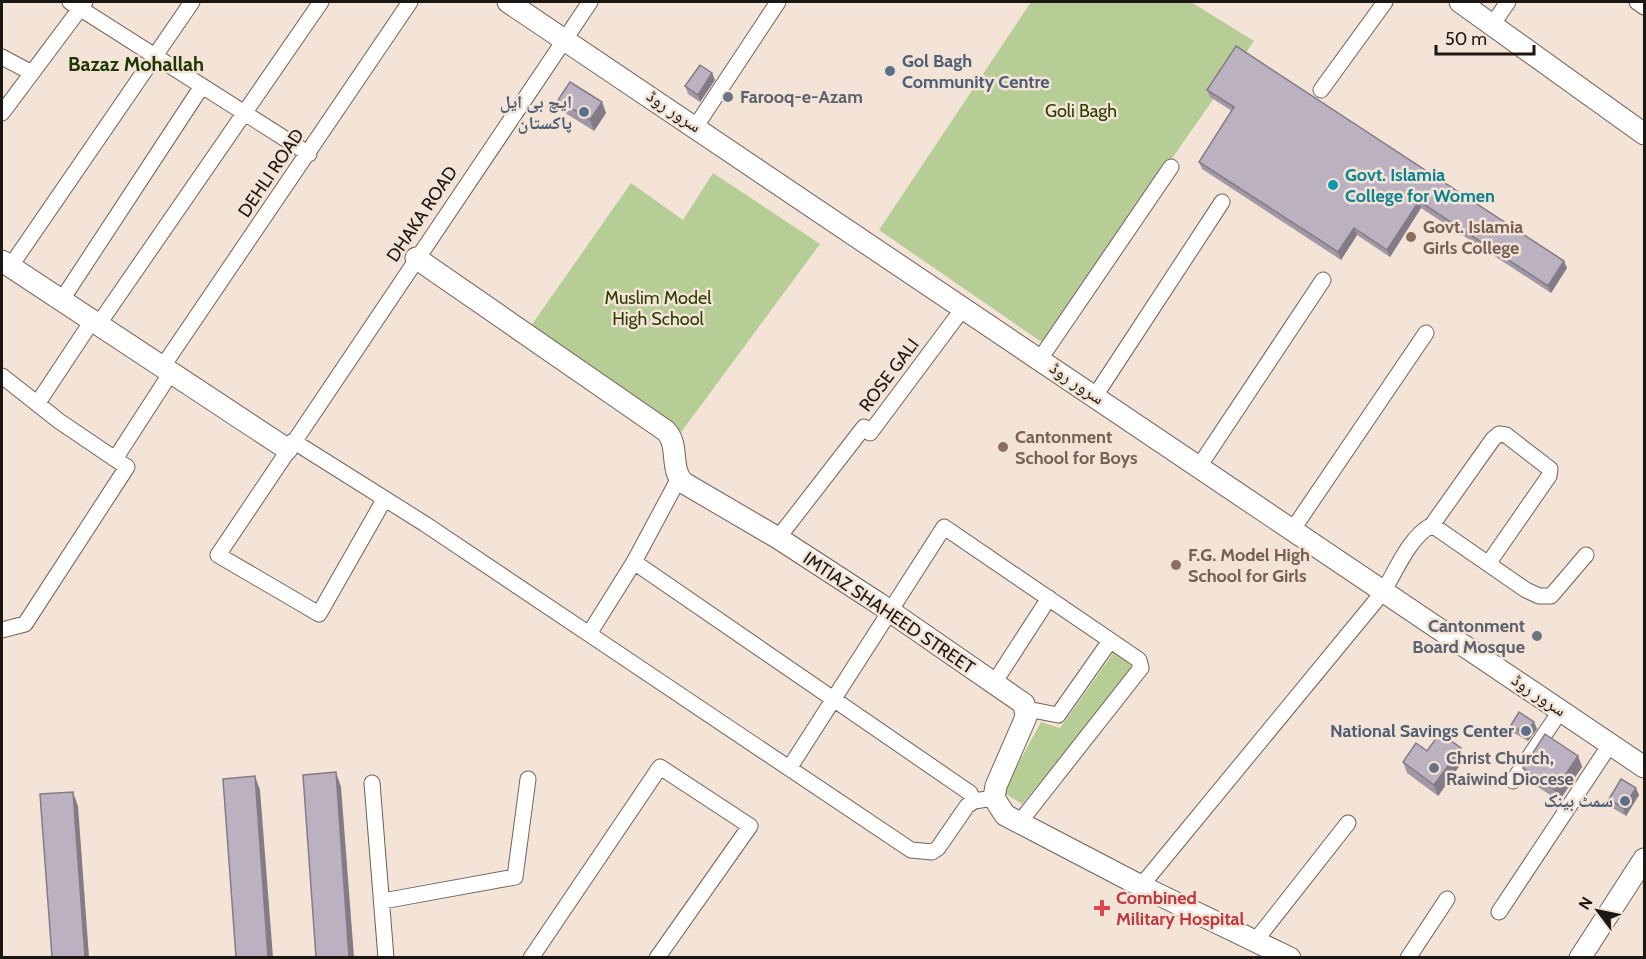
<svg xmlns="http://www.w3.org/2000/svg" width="1646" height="959" font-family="Cabin,'Noto Naskh Arabic',sans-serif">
<rect width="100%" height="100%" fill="#f3e4d7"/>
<path fill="#b6cd96" d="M1031 2H1191L1254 41 1043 343 879 230Z
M713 173 820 244 679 435 528 330 631 183 683 220Z
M1114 652 1135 667 1022 804 1003 792 1041 722 1060 728Z"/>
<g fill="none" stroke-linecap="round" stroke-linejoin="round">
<defs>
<path id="street" d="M70 2 309 154
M1637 2 1644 7
M1492 25 1508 2
M2 57 32 73
M1321 90 1385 2
M2 113 85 2
M696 126 778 2
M10 267 192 2
M61 301 202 86
M98 325 321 2
M1040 359 1171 167
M163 366 410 2
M2 376 59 421 115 459 172 371
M1095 396 1222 202
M37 404 92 321
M293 441 425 524 589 634 634 562 679 478
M1200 465 1323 280
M384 500 319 614 218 555 590 2
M1432 525 1493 439 1499 434 1506 435 1550 469 1549 476 1488 564
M1293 529 1426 333
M778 538 864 427 870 433 964 307
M634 562 970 793 974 801
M2 630 25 624 127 467 115 459
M589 634 911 850 932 852 938 848 967 806 974 801 994 798
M994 683 1049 598
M1027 709 1058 715 1110 641
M790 767 944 527 1139 660 1141 668 1019 823
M1513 781 1561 710
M372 783 386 958
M1141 886 1383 592C1396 571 1409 537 1432 525L1526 590 1539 596H1551L1586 555
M383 901 515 877 528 779
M1499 912 1611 743
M1256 940 1348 823
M531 958 660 767 750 826 657 958
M1408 958 1447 899"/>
<path id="secondary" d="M508 2 1644 767
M1460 2 1644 134
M416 258 666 431C680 446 669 470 684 483L778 538 878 603 1024 704 1026 717 996 786 994 798 1005 815 1141 886 1290 958
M2 261 287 449
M1580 958 1644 859"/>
</defs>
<use href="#street" stroke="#706257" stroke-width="17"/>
<use href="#secondary" stroke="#706257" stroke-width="23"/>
<use href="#street" stroke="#fff" stroke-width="15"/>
<use href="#secondary" stroke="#fff" stroke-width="21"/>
</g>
<path fill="#a198a6" d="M712 73 715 80 700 102 688 94 685 86Z
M1207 90 1567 268 1551 293 1421 208 1390 257 1357 235 1341 260 1202 169 1199 162 1232 111 1210 97Z
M558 100 602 102 606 113 594 131 562 111Z
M1534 722 1537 729 1528 741 1514 733 1511 725Z
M1578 756 1582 767 1559 801 1526 779 1523 768Z
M1465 758 1438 796 1407 773 1403 762Z
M1639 795 1626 816 1611 807 1609 799Z"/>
<path fill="#837c87" d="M712 73 715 80 700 102 698 95Z
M602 102 606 113 594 131 590 120Z
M1419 201 1421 208 1390 257 1387 250Z
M1354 228 1357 235 1341 260 1338 252Z
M1564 261 1567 268 1551 293 1548 286Z
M1534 722 1537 729 1528 741 1525 734Z
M1461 748 1465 758 1438 796 1434 785Z
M1578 756 1582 767 1559 801 1555 790Z
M336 772 341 787 354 957H349Z
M255 776 260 790 273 957H268Z
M1636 788 1639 795 1626 816 1623 808Z
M73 792 78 806 89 957H85Z"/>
<path fill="#bbb1c1" stroke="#837c87" stroke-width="1.5" d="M1236 46 1564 261 1548 286 1419 201 1387 250 1354 228 1338 252 1199 162 1234 107 1207 90Z
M700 65 712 73 698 95 685 86Z
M570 82 602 102 590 120 558 100Z
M1519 712 1534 722 1525 734 1511 725Z
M1440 733 1461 748 1434 785 1403 762 1416 743 1427 751Z
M1545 734 1578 756 1555 790 1523 768Z
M336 772 349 957H316L303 775Z
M255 776 268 957H236L223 779Z
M1621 779 1636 788 1623 808 1609 799Z
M73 792 85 957H52L40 794Z"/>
<g fill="#5c6f8a" stroke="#f3e4d7" stroke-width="2">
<circle cx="890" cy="71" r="6"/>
<circle cx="584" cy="112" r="6"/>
<circle cx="1526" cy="731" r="6"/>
<circle cx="1625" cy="801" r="6"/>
</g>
<g fill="#6b7280" stroke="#f3e4d7" stroke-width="2">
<circle cx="728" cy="97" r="6"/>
<circle cx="1537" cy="636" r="6"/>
<circle cx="1434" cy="768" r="6"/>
</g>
<circle fill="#0f9aa8" stroke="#f3e4d7" stroke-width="2" cx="1333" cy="185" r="6"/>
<g fill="#8d6e63" stroke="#f3e4d7" stroke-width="2">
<circle cx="1411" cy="237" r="6"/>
<circle cx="1003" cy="447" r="6"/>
<circle cx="1176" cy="565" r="6"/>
</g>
<path fill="#e0444e" stroke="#f3e4d7" stroke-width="2" d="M1099 899h6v6h6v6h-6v6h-6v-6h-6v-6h6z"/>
<g text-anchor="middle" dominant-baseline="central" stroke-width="5" stroke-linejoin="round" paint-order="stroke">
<g font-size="18" font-weight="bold" fill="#4e5e75" stroke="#f3e4d7" text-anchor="end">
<text x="902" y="61" text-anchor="start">Gol Bagh<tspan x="902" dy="21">Community Centre</tspan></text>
<text x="572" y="102">ایچ بی ایل<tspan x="572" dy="21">پاکستان</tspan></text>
<text x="1514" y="731">National Savings Center</text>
<text x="1613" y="801">سمٹ بینک</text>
</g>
<g font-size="18" font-weight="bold" fill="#5b616d" stroke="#f3e4d7" text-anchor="start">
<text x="740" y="97">Farooq-e-Azam</text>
<text x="1525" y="626" text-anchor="end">Cantonment<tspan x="1525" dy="21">Board Mosque</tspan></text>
<text x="1446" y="758">Christ Church,<tspan x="1446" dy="21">Raiwind Diocese</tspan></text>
</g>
<g font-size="18" fill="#1c1712" stroke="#f3e4d7">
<text transform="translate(674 111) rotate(34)">سرور روڈ</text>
<text transform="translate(271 173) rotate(-56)">DEHLI ROAD</text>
<text transform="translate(422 214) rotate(-56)">DHAKA ROAD</text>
<text transform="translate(889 375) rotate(-53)">ROSE GALI</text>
<text transform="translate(1077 383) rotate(34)">سرور روڈ</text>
<text transform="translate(889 613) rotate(34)">IMTIAZ SHAHEED STREET</text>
<text transform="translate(1539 695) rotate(34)">سرور روڈ</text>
</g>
<g font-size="18" fill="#2b3d00" stroke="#f3e4d7">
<text x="1081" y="111">Goli Bagh</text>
<text x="658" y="298">Muslim Model<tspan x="658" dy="21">High School</tspan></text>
</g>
<g font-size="18" font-weight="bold" fill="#0d838f" stroke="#f3e4d7" text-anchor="start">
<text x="1345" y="175">Govt. Islamia<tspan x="1345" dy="21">College for Women</tspan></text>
</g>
<g font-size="18" font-weight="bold" fill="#785e54" stroke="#f3e4d7" text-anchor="start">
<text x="1423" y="227">Govt. Islamia<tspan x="1423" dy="21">Girls College</tspan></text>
<text x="1015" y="437">Cantonment<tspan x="1015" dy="21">School for Boys</tspan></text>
<text x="1188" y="555">F.G. Model High<tspan x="1188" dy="21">School for Girls</tspan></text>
</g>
<g font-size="18" font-weight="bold" fill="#be3a42" stroke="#f3e4d7" text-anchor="start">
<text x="1116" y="898">Combined<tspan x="1116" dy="21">Military Hospital</tspan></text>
</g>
<g font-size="20" font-weight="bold" fill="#203704" stroke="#f3e4d7">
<text x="136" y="64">Bazaz Mohallah</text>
</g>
</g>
<rect width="1646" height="959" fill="none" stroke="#1c1712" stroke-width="6"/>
<g transform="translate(1598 911) rotate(302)" stroke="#f3e4d7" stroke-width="4.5" paint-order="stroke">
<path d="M0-4.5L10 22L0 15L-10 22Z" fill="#1c1712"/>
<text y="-9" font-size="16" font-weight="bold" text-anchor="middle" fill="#1c1712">N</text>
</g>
<path d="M1436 45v9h98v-9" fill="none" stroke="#1c1712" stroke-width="3"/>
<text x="1445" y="45" font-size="18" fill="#1c1712" stroke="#f3e4d7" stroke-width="4.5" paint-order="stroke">50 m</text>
</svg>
